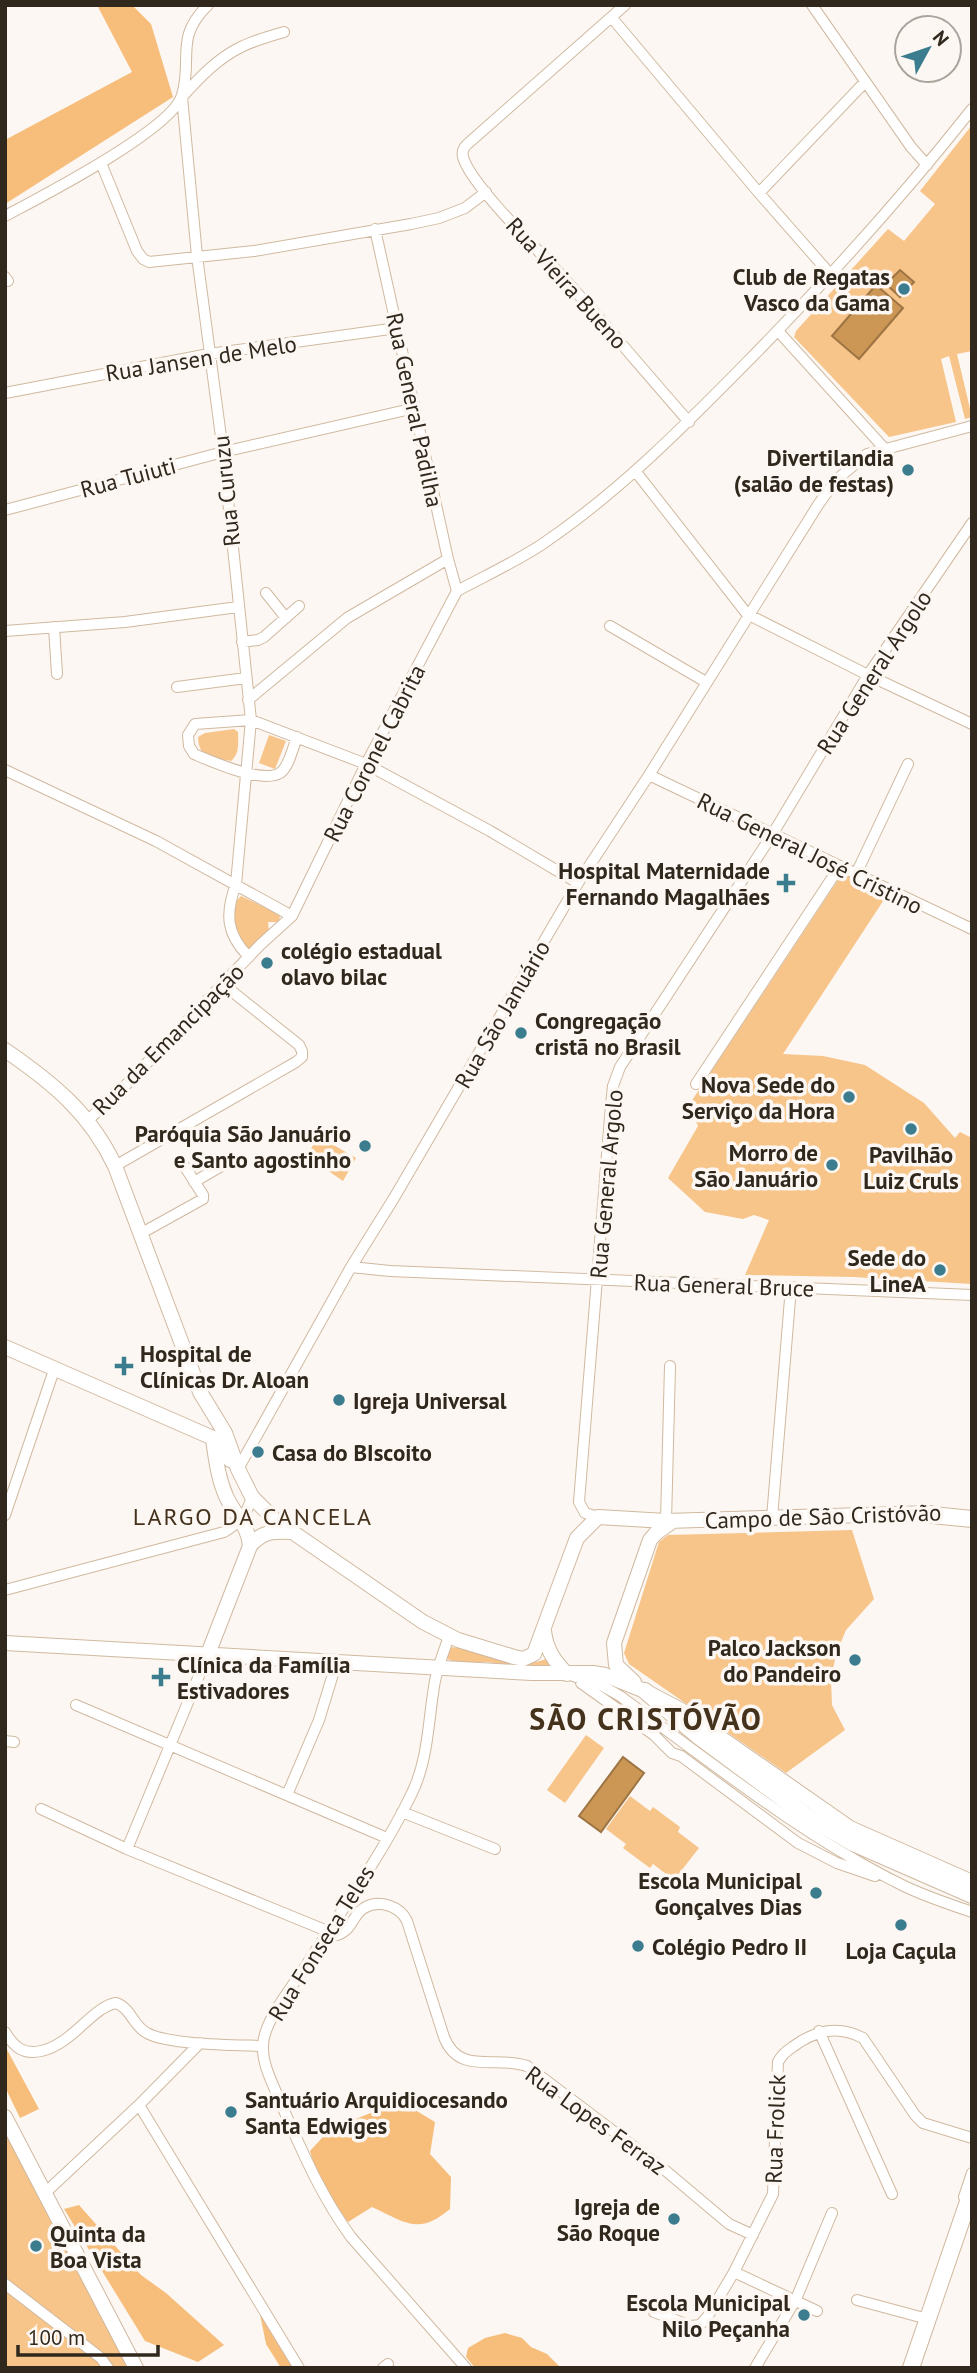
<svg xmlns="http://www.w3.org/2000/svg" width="977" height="2373" font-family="'PT Sans',sans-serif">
<rect width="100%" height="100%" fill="#fcf7f2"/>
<path fill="#f7c489" d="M972 125V351L957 354 972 417 965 419 949 356 941 359 956 422 889 437 794 337 796 331 888 229 904 241 935 204 920 191Z
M234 729 238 732C238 742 240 754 231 761 213 757 199 760 198 737L205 733Z
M269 735 286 741 275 769 259 763Z
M844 871 889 892 783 1054 823 1056 865 1065 924 1103 955 1138 960 1132 972 1138V1284L853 1277 745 1275 769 1220 754 1215 743 1219 705 1212 668 1178 698 1126 689 1105Z
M241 896 280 915 279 922H268L269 932 252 948 246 949 236 934 233 905Z
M318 1136 356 1158 343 1181 307 1156Z
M852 1530 874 1599 846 1630 836 1654 831 1680 832 1705 845 1730 786 1773 629 1664 624 1653 659 1542 668 1535Z
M451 1647C485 1650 514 1674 548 1658L553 1666 524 1667 487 1662H454L446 1658Z
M586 1735 604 1748 565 1803 547 1790Z
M630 1796 650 1811 653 1807 680 1827 678 1832 699 1848 674 1880 653 1864 650 1868 623 1848 626 1844 606 1829Z
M5 2127 127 2364 124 2368H5Z"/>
<path fill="#f6bd7b" d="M97 5H132L151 24 173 97 5 204V140L132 72Z
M5 2046 39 2109 20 2118 5 2087Z
M400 2101 435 2122 430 2154 451 2177 450 2209C418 2236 405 2222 372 2207L348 2222 320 2185 310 2151 322 2138 329 2126 341 2125Z
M79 2205 141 2275 166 2293 224 2345 198 2362 145 2341 64 2209Z
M258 2304 301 2368H281L266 2344Z
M505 2333 522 2338 531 2347 547 2354 561 2368H475L466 2357 468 2348 485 2338Z"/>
<path fill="#cc9654" stroke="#9d7544" stroke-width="2" d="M900 270 914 282 900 297 886 284Z
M876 285 903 308 859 359 832 336Z
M623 1757 644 1773 601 1832 579 1816Z"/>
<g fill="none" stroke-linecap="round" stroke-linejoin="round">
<defs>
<path id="minor" d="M625 5 472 140C466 145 461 149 463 157 470 184 540 252 562 276 605 324 646 373 689 422
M812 5 911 147 927 165
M612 18 759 193 831 275
M101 163 137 251 143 259 149 262 254 251 411 224 439 218 465 208 486 192
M759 193 865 82
M5 216C39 198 173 129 182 95 193 58 174 38 208 5
M375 229 448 559 457 591
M5 277 8 281
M778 331 884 448
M5 393 209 354 397 328
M636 472 747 614 868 675 972 724
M5 510 223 452 415 408
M457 591C485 576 515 562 541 545 621 491 687 423 754 355 831 276 904 195 972 109
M266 593 286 618
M610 626 706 682
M54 627 57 674
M5 631 125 622 238 607
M242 642 258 640 264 637 299 606
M177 687 246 678
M248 700 347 618 448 559
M297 737C293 747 289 767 280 773 262 784 213 762 194 754L189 746 188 735 195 724 251 720 366 764 490 831 578 883
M5 770 156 841 292 916
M649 775 972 929
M856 874 908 764
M249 957C226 934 225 914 236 884L251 720 223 452 197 256 182 97C199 78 218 58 241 47 255 40 270 36 284 32
M696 1084 840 866
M87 1121 122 1089 260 945 292 916 366 764 457 591
M115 1166 296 1062 302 1057V1051L299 1045 224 985
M194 1182 223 1165
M140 1234 203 1199V1195L185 1167
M351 1267 390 1271 972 1295
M238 1469 351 1267 394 1198 578 883 649 775 818 505 835 481 867 454 972 426
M5 1515 54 1370
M598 1517 585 1513 579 1502 611 1105 613 1086 620 1067 772 835 868 675 972 523
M772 1518 791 1287
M666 1521 670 1366
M5 1590 224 1532C240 1522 247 1514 252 1497
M449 1636C444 1652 436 1670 434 1687 428 1723 428 1762 411 1795 382 1855 341 1911 305 1967 292 1987 263 2022 263 2046 262 2066 275 2088 282 2106 303 2153 321 2196 351 2237L466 2368
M573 1676 601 1685 620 1696C711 1762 801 1835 902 1885 924 1896 949 1904 972 1912
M581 1683 654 1735 672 1753 681 1756 798 1843 837 1863 875 1876
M76 1705 387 1838
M5 1741 14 1742
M287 1795 319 1720 337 1661
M41 1809 127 1849 337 1935C354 1929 352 1915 364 1908 379 1899 400 1906 407 1921L444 2037C459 2076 496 2055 527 2066L666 2171 729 2224 753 2235
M402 1812 495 1849
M127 1849 208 1654
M819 2031 892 2194
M5 2032C14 2047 23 2055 41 2051 73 2044 92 2007 116 2003 131 2008 133 2026 147 2033 168 2045 236 2045 262 2046
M139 2105 299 2368
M45 2193 139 2105 200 2043
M964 2197 972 2173
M734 2272 817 2311
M5 2284 101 2358 108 2368
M857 2300 924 2318
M654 2312 691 2326 700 2325 708 2316 734 2272 773 2194 778 2062C782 2054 787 2051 794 2046 816 2030 838 2025 863 2038L915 2115 923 2123 972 2138
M383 2368 388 2364
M755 2368 796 2299 832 2213"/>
<path id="major" d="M5 1050C53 1083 90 1113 115 1166L200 1392 225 1433 238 1469 252 1497 275 1520 423 1622 458 1640 514 1657 523 1659 534 1654 577 1538 598 1517 666 1521 932 1513
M5 1347 213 1438 230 1460
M213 1440C216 1459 218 1478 226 1496 233 1513 249 1526 250 1546
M544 1631C546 1649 554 1661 567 1674
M5 1643 532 1673H593L605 1675 645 1691 681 1710 850 1828 972 1882
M208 1654 250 1546C262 1531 274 1531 292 1532
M634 1682 616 1665 614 1643 650 1540 656 1533 673 1521
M5 2117 136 2368"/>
<path id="highway" d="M922 1514 972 1519
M645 1691 697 1735 805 1815 853 1843 972 1895
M911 2368 972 2190"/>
</defs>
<use href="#minor" stroke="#d0b9a0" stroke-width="12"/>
<use href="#major" stroke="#d0b9a0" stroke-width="16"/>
<use href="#highway" stroke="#d0b9a0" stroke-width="18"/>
<use href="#minor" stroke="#fff" stroke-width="10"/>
<use href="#major" stroke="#fff" stroke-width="14"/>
<use href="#highway" stroke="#fff" stroke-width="16"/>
</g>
<g fill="#3c7c8f" stroke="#fcf7f2" stroke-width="2.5">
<circle cx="904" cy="289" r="7"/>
<circle cx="908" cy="470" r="7"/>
<path d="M782.5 872.5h7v7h7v7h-7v7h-7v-7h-7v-7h7z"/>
<circle cx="267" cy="963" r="7"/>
<circle cx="521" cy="1033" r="7"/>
<circle cx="849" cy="1097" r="7"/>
<circle cx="911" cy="1129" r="7"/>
<circle cx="365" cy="1146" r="7"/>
<circle cx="832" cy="1165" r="7"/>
<circle cx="940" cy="1270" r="7"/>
<path d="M120.5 1355.5h7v7h7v7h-7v7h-7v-7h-7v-7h7z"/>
<circle cx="339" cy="1400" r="7"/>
<circle cx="258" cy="1452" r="7"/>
<circle cx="855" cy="1660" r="7"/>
<path d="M157.5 1666.5h7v7h7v7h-7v7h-7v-7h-7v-7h7z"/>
<circle cx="816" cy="1893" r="7"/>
<circle cx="901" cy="1925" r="7"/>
<circle cx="638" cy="1946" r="7"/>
<circle cx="231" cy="2112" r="7"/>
<circle cx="674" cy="2219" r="7"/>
<circle cx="36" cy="2246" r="7"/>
<circle cx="804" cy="2315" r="7"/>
</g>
<g text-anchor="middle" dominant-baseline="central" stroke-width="7" stroke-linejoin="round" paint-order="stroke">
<g font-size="23" font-weight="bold" fill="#30271d" stroke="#fcf7f2" text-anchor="end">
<text x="890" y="276">Club de Regatas<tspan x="890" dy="26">Vasco da Gama</tspan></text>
<text x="894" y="457">Divertilandia<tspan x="894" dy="26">(salão de festas)</tspan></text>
<text x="770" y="870">Hospital Maternidade<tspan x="770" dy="26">Fernando Magalhães</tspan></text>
<text x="281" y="950" text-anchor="start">colégio estadual<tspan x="281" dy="26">olavo bilac</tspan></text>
<text x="535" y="1020" text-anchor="start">Congregação<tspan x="535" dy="26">cristã no Brasil</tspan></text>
<text x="835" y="1084">Nova Sede do<tspan x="835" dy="26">Serviço da Hora</tspan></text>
<text x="351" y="1133">Paróquia São Januário<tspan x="351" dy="26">e Santo agostinho</tspan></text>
<text x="818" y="1152">Morro de<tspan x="818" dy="26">São Januário</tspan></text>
<text x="911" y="1154" text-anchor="middle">Pavilhão<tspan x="911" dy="26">Luiz Cruls</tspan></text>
<text x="926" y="1257">Sede do<tspan x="926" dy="26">LineA</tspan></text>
<text x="140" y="1353" text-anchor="start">Hospital de<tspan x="140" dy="26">Clínicas Dr. Aloan</tspan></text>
<text x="353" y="1400" text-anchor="start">Igreja Universal</text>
<text x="272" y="1452" text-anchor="start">Casa do BIscoito</text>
<text x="841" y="1647">Palco Jackson<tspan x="841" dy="26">do Pandeiro</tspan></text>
<text x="177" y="1664" text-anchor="start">Clínica da Família<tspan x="177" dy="26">Estivadores</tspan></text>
<text x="802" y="1880">Escola Municipal<tspan x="802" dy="26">Gonçalves Dias</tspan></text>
<text x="652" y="1946" text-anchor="start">Colégio Pedro II</text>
<text x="901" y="1950" text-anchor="middle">Loja Caçula</text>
<text x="245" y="2099" text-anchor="start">Santuário Arquidiocesando<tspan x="245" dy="26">Santa Edwiges</tspan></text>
<text x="660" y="2206">Igreja de<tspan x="660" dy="26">São Roque</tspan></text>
<text x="50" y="2233" text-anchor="start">Quinta da<tspan x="50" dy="26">Boa Vista</tspan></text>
<text x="790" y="2302">Escola Municipal<tspan x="790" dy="26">Nilo Peçanha</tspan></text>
</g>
<g font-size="23" fill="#30271d" stroke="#fcf7f2">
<text transform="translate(567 283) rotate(48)">Rua Vieira Bueno</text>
<text transform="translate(201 358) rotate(-9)">Rua Jansen de Melo</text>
<text transform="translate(415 410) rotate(78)">Rua General Padilha</text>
<text transform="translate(128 477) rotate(-15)">Rua Tuiuti</text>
<text transform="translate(226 491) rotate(-96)">Rua Curuzu</text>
<text transform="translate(874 672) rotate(-57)">Rua General Argolo</text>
<text transform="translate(374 753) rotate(-63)">Rua Coronel Cabrita</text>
<text transform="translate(810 853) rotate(26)">Rua General José Cristino</text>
<text transform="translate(502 1014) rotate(-60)">Rua São Januário</text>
<text transform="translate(168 1039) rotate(-45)">Rua da Emancipação</text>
<text transform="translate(606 1184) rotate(-85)">Rua General Argolo</text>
<text transform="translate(724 1285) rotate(2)">Rua General Bruce</text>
<text transform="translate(823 1516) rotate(-2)">Campo de São Cristóvão</text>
<text transform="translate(321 1943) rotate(-58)">Rua Fonseca Teles</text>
<text transform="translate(596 2120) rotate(36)">Rua Lopes Ferraz</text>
<text transform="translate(775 2129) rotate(-88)">Rua Frolick</text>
</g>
<g font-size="24" letter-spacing="2" fill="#45321d" stroke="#fcf7f2">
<text x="253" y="1516">LARGO DA CANCELA</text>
</g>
<g font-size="30" font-weight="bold" letter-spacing="2" fill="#45321d" stroke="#fcf7f2">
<text x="646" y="1718">SÃO CRISTÓVÃO</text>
</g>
</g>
<rect width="977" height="2373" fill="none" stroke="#30271d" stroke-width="14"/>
<g transform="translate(928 49) rotate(50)"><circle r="33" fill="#fcf7f2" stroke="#aaa49d" stroke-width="2"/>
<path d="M0-5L12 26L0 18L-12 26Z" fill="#3c7c8f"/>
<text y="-10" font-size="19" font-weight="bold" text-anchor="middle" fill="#30271d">N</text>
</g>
<path d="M18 2345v10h140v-10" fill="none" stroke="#30271d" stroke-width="3.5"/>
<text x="28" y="2345" font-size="21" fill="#30271d" stroke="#fcf7f2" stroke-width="5" paint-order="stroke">100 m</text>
</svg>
